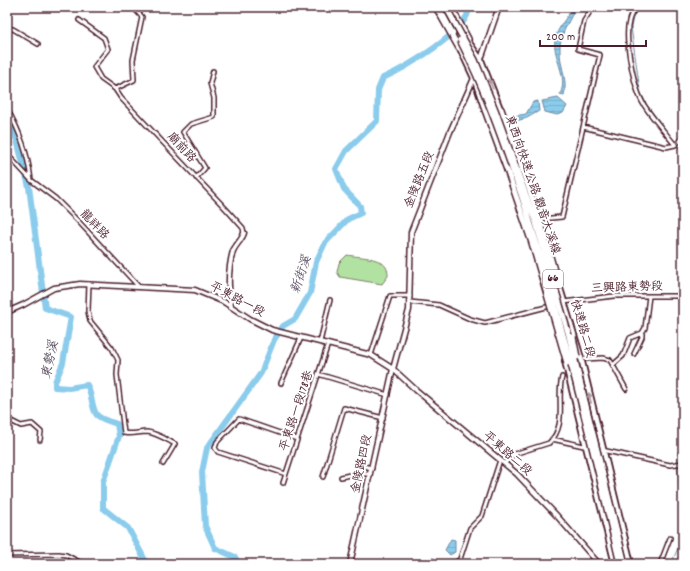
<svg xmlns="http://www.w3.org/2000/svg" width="690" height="571" font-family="Dekko,'LXGW WenKai TC',sans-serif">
<defs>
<pattern id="water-rules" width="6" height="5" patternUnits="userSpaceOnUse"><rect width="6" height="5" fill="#8bccec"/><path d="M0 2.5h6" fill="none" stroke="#79afcb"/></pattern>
</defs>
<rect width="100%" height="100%" fill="#fff"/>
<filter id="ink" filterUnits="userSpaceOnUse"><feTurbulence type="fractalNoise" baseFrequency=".025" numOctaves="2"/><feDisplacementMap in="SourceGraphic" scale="8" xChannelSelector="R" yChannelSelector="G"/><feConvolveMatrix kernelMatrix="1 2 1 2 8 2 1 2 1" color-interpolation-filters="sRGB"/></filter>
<g filter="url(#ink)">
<path fill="#b1e2a2" stroke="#7e8066" d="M347 255C362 258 389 256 388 276L382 284 340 277 337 272 339 263Z"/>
<path fill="url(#water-rules)" stroke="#71879f" d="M572 9 573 13C567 25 559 37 560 51 560 67 568 79 564 95L560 94C569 77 552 57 555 39 557 29 567 17 572 9Z
M558 98 567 106 563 113 557 115 545 112 542 101Z
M538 101 539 111 527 118 516 121 514 116 526 114 533 102Z
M451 539 455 540V552L450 555 445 550Z"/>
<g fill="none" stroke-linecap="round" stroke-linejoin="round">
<path stroke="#71879f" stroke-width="1" d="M639 7 633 18 631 27 640 91 647 105 675 142
M677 145 683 153
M683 446 678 452 677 461 683 529
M671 564 683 537"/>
<path stroke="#8bccec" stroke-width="6" d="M7 119 17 140 29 187 45 308 71 317 63 363 55 382V387L69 388 87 385C92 393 92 412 98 416 103 420 111 422 117 424L119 436 103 482V508L128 528 147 564
M238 564 235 557 215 548 205 526 202 472 207 448 261 373 274 340 283 326 295 319 310 293 316 262 325 243 348 219 361 213 360 206 344 189 336 169 346 151 377 121 378 90 383 78C403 69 470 31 469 7"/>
<defs>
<path id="street" d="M636 7C633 11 630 16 629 21 624 40 634 89 644 105 653 119 665 132 675 145
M79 20 104 38 108 49 94 67 101 79 115 89 121 98 227 210 243 228 244 233
M7 29H13L38 44
M115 89 134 80 133 60 142 17 133 7
M7 109C20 131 28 154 31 180
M583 127 666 147 675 145 683 138
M7 154 31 180 56 199 79 222 139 287
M196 178 205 168 183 132 191 124 214 117V98L210 83 213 71
M541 219 562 217 600 55 578 49 584 21 593 7
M89 284 88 311 90 321 112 348 118 360 117 375 124 433C132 435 139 432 147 432 157 433 167 440 175 444L163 464
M410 302 439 305 470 319 485 323 550 306
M563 302 614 296H683
M320 342 330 300
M634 354 642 337V333
M371 355 390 296H410
M585 359 603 358 610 360 626 389
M614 364 623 356 630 338 642 333 645 328 649 296
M318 374 388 395
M281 383 301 338
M7 422 11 421 21 426 32 424 41 432 40 440
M552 439 670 465 683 463
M505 463 514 454 549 443C568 425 556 398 562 377
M359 465 372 468
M286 474 218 452 215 448 217 442 239 419 297 439
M323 477 344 408 383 418
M341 477 354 474H370
M283 483 328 344
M7 555 59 554 66 555 83 564
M431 564 433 561 438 564
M454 564 460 559 470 528 482 516 500 460
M660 564 670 538"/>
<path id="secondary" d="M480 62 499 7
M231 307C228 289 228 269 233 251 236 244 242 240 244 233
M7 312 23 305 54 288 80 284 195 290 224 302 250 319 272 330 371 355 393 369 416 390 517 474 557 516 599 564
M350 564 393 369 409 310 411 232 450 132 475 76"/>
<path id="primary" d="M439 7 453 33
M465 37 481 60 501 111
M459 46 474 78 485 110 493 122 503 151
M555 272 581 358 631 564
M565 361 615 564"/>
<path id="highway" d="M436 7 459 48
M451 7 468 39
M501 109 521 165
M485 110 507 170"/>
</defs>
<use href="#street" stroke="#4a1f2b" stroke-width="6"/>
<use href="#secondary" stroke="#4a1f2b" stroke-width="7"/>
<use href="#primary" stroke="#4a1f2b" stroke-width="8"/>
<use href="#highway" stroke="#4a1f2b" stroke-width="8"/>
<use href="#street" stroke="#fff" stroke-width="3"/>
<use href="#secondary" stroke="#fff" stroke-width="4"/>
<use href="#primary" stroke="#fff" stroke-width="4.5"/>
<use href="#highway" stroke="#fff" stroke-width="5"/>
<defs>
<path id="highway-bridge" d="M446 7 475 60 496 112 536 223 568 332 625 564
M460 40C485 89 503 142 521 194 561 315 591 440 620 564
M521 165 540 220 555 274
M507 170 532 243 567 363
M573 337 577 357"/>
</defs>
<use href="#highway-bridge" stroke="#4a1f2b" stroke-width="8" stroke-linecap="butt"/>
<use href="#highway-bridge" stroke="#fff" stroke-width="5"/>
</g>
<defs><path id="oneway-solid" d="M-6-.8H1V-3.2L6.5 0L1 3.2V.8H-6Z"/></defs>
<g fill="#ae9aa0">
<use href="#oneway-solid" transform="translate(491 84) rotate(-113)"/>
<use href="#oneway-solid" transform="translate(590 398) rotate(-103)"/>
</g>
</g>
<g text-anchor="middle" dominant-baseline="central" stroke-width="4" stroke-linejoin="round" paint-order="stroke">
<rect fill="#fff" stroke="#80626b" stroke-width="1" x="543" y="270" width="20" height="18" rx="3"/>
<g font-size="11" font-weight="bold" fill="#4a1f2b">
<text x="553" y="279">66</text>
</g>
<g font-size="12" fill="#4a1f2b" stroke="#fff">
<text transform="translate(181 148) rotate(47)">廟前路</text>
<text transform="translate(420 180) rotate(-68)">金陵路五段</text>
<text transform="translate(532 185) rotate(71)">東西向快速公路 觀音大溪線</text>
<text transform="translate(94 225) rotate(46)">龍祥路</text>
<text transform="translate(627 288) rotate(-2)">三興路東勢段</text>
<text transform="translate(237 300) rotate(28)">平東路一段</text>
<text transform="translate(582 329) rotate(74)">快速路二段</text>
<text transform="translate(297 411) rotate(-72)">平東路一段178巷</text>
<text transform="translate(507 454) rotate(41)">平東路二段</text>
<text transform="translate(362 464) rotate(-78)">金陵路四段</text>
</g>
<g font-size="13" font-style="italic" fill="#5e5365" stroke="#fff">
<text transform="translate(302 275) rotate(-72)">新街溪</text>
<text transform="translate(51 360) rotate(-78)">東勢溪</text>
</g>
</g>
<rect width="690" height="571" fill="none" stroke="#fff" stroke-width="24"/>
<rect x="12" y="12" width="666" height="547" fill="none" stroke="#4a1f2b" stroke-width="1.5" filter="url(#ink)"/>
<path d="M540 40v6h106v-6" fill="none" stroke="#4a1f2b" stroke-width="2"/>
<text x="546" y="40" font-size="12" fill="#4a1f2b" stroke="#ffffff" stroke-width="3" paint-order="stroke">200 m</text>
</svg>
